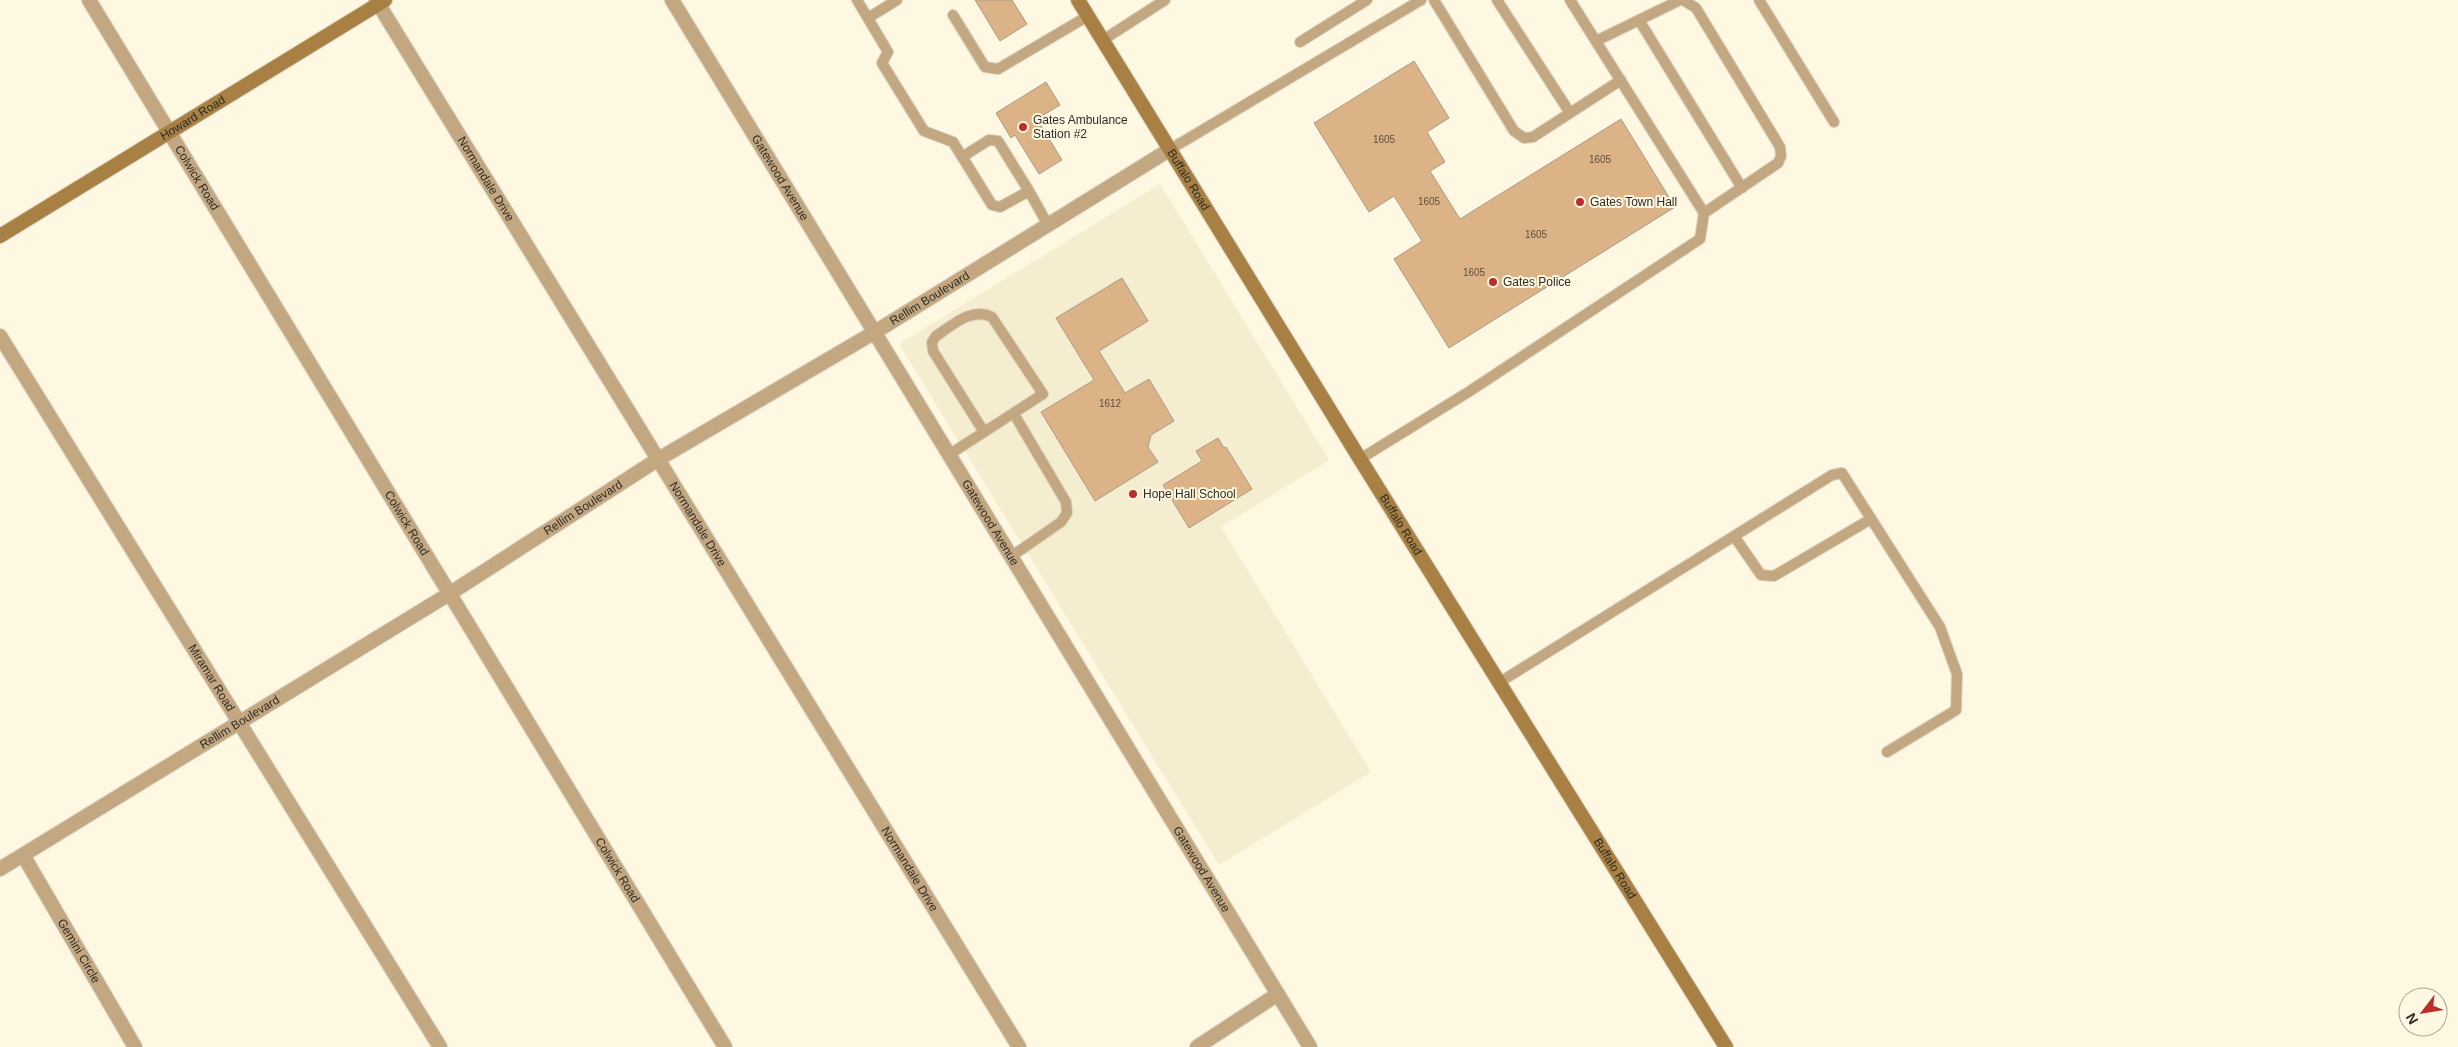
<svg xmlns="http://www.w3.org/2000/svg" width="2458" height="1047" font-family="Arial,sans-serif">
<rect width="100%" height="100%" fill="#fef8e2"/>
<path fill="#f5edd0" d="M1160 184 1329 460 1221 527 1371 772 1219 865 899 344Z"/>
<path fill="#dcb386" stroke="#aa9a8a" d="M975 0H1012L1027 24 1000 41Z
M1414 61 1449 118 1427 132 1445 162 1430 171 1460 219 1621 119 1675 207 1449 348 1394 259 1422 241 1394 196 1369 212 1314 123Z
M1046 82 1060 105 1037 119 1062 160 1039 174 1015 135 1011 138 996 113Z
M1122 278 1148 321 1099 351 1125 393 1149 379 1174 421 1151 435 1148 447 1158 462 1095 501 1041 412 1094 380 1056 318Z
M1218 438 1224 448 1226 447 1252 489 1189 528 1163 485 1202 461 1196 451Z"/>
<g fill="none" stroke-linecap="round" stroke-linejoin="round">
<defs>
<path id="service" d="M857 0 888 52 882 63 924 131 953 142 992 205 1000 207 1029 191 998 141 989 140 962 157
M1434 0 1514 131 1524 138 1533 137 1621 80
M1497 0 1570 113
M1683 0 1696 8 1780 147 1781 156 1778 163 1704 213
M1759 0 1834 122
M953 15 985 67 998 69 1088 16
M868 18 897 0
M1639 20 1742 188
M1103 40 1165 0
M1596 41 1680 0
M1300 42 1367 0
M1169 150 1421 0
M1029 191 1048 225
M950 454 1043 394 992 317C971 307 953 325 936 336L932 342 933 351 984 432
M1360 459 1470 391 1700 239 1704 213 1570 0
M1734 536 1761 575 1774 576 1871 519
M1012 556 1061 522 1067 513 1066 502 1014 414
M1500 682 1832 475 1842 473 1940 627 1957 674 1956 710 1887 752"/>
<g id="minor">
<path id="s1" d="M89 0 725 1047"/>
<path id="s2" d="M376 0 1019 1047"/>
<path id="s3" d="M672 0 1310 1047"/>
<path id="s4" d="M0 336 440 1047"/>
<path id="s5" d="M23 855 135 1047"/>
<path id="s6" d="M0 869 449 594 657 460 875 332 1169 150"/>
<path d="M1197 1047 1278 994"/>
</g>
<g id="secondary">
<path id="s7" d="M1078 0 1360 459 1726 1047"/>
<path id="s8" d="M0 236 385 0"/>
</g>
</defs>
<use href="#service" stroke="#d9d3c0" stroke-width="12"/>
<use href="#minor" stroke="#d9d3c0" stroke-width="16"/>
<use href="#secondary" stroke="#d9d3c0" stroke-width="16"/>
<use href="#service" stroke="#c3a781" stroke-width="10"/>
<use href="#minor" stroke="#c3a781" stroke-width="14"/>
<use href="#secondary" stroke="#a88043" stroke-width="14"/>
</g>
<g fill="#bc2d29" stroke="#fef8e2" stroke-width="2">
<circle cx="1023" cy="127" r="5"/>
<circle cx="1580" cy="202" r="5"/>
<circle cx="1493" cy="282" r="5"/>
<circle cx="1133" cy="494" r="5"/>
</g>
<g text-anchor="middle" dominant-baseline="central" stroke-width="4" stroke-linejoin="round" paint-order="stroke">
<g font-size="10" fill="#5a4e3c">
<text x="1384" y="139">1605</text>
<text x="1600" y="159">1605</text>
<text x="1429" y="201">1605</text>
<text x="1536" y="234">1605</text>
<text x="1474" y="272">1605</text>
<text x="1110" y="403">1612</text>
</g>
<g font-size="12" fill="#2e2c24" stroke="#fef8e2">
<text stroke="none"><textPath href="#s8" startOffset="226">Howard Road</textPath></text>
<text stroke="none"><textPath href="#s1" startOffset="208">Colwick Road</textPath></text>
<text stroke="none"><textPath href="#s3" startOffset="208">Gatewood Avenue</textPath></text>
<text stroke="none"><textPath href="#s2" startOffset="210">Normandale Drive</textPath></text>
<text stroke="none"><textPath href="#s7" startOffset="211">Buffalo Road</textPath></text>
<text stroke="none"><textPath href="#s6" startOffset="1091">Rellim Boulevard</textPath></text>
<text stroke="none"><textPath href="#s6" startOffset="686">Rellim Boulevard</textPath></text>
<text stroke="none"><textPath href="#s3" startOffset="612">Gatewood Avenue</textPath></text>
<text stroke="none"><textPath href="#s1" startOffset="612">Colwick Road</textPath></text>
<text stroke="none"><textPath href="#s2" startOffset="615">Normandale Drive</textPath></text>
<text stroke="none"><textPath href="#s7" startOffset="616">Buffalo Road</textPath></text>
<text stroke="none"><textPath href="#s4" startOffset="402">Miramar Road</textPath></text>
<text stroke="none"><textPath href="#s6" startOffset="281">Rellim Boulevard</textPath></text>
<text stroke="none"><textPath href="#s7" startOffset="1021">Buffalo Road</textPath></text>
<text stroke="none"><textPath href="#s2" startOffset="1020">Normandale Drive</textPath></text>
<text stroke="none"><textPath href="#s3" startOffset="1018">Gatewood Avenue</textPath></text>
<text stroke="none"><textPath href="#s1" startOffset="1018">Colwick Road</textPath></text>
<text stroke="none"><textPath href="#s5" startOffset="111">Gemini Circle</textPath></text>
</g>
<g font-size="12" fill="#2e2c24" stroke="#fef8e2" text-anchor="start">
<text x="1033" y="120">Gates Ambulance<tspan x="1033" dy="14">Station #2</tspan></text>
<text x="1590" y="202">Gates Town Hall</text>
<text x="1503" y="282">Gates Police</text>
<text x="1143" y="494">Hope Hall School</text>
</g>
</g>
<g transform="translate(2423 1012) rotate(239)"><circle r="24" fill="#fef8e2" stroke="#aba696"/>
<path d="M0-4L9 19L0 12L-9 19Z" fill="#bc2d29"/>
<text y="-8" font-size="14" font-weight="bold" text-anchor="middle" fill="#2e2c24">N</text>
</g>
</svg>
